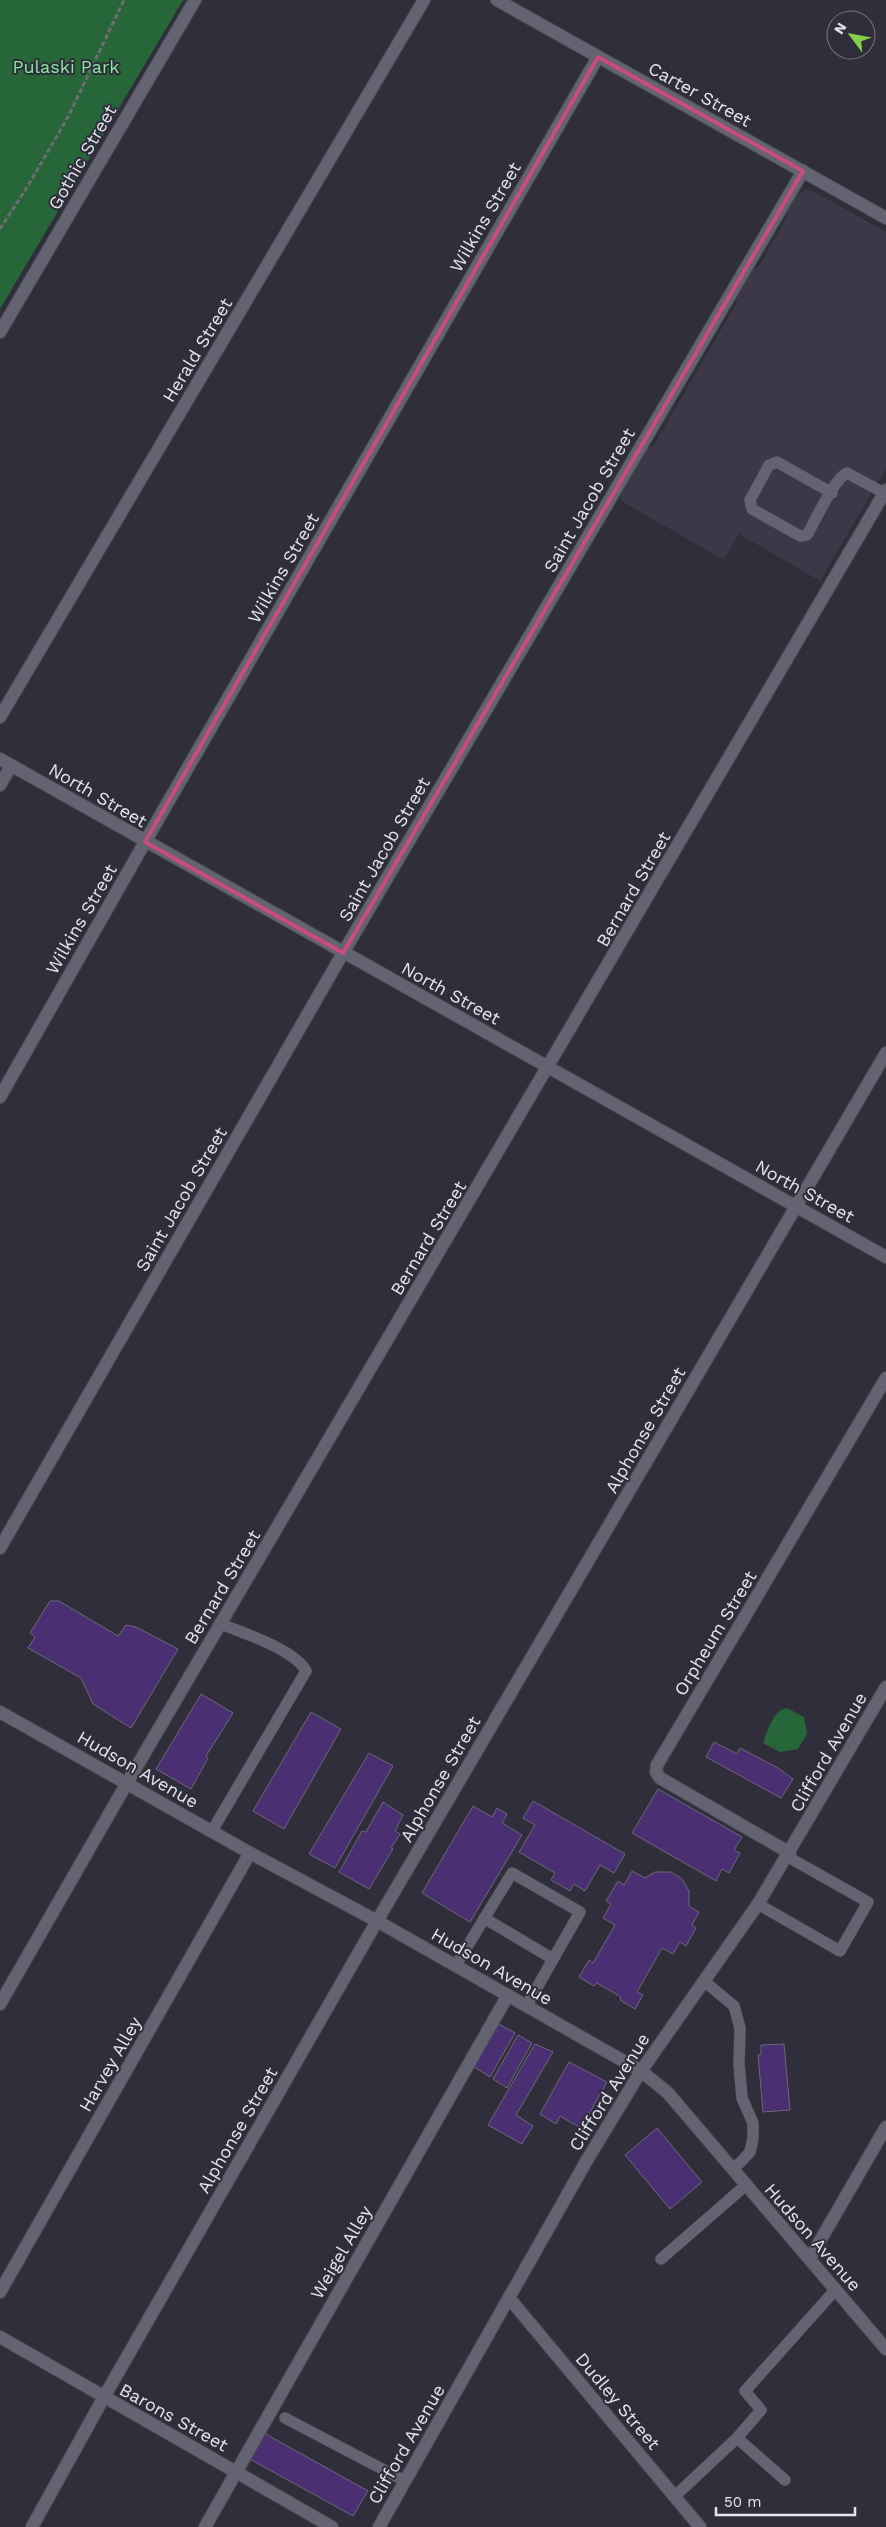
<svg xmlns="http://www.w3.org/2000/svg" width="886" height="2527" font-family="'Work Sans',sans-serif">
<rect width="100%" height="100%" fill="#2f2e3a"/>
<path fill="#3c3847" d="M805 190H811L886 232V468L820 581 739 534 724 560 623 502 620 497 648 448 654 445 736 304 737 296 752 270 759 266 786 219 788 210 796 196Z"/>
<path fill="#266638" d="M0 0H183L0 309Z
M787 1708 804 1717 807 1734 798 1749 780 1752 763 1743C768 1731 772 1711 787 1708Z"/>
<path fill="#4a2f72" stroke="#6d6977" d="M50 1601H59L118 1636 126 1625 136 1627 178 1649 131 1728 93 1704 81 1678 28 1648 35 1637 30 1633Z
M201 1694 233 1713 206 1756 208 1758 191 1789 156 1769Z
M311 1712 341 1729 284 1829 253 1811Z
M714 1742 737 1754 740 1748 778 1768 793 1779 781 1798 706 1757Z
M369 1753 393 1766 335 1868 309 1854Z
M658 1789 742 1837 734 1850 740 1853 729 1873 722 1869 716 1881 632 1833Z
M533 1801 625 1854 614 1873 600 1865 585 1891 574 1884 570 1891 551 1880 555 1873 519 1852 535 1825 523 1818Z
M383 1802 403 1815 395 1831 400 1834 391 1848 393 1849 369 1889 339 1872 362 1831 366 1832Z
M473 1806 492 1817 497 1808 507 1814 502 1823 522 1835 470 1922 422 1893Z
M632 1871 645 1878 655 1872H671L682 1879 689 1891V1906L699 1912 692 1925 696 1928 686 1946 680 1942 673 1954 662 1948 637 1992 643 1995 635 2009 620 2000 621 1997 597 1983 594 1986 579 1977 589 1960 593 1963 615 1925 603 1918 611 1904 606 1901 618 1881 624 1885Z
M497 2023 515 2033 490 2077 474 2067Z
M518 2035 532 2043 507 2088 493 2079Z
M535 2044 553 2052 516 2115 533 2126 522 2144 488 2125Z
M784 2044 790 2110 763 2112 758 2055 761 2054V2045Z
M569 2062 607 2082 582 2126 579 2127 560 2116 556 2124 540 2114Z
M657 2128 702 2182 670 2209 625 2155Z
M262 2432 368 2491 353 2516 248 2458Z"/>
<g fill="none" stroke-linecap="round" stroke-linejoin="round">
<defs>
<path id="lane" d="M832 493 777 462 769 465 750 500 752 509 800 536 807 535C816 520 833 480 847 473L884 493
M212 1831 306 1671C295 1650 244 1633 221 1624
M758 1904 840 1951 868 1902 788 1857
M484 1918 553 1959
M456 1965 512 1873 580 1912 527 2005
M704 1981 734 2006 740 2028 739 2064 742 2098 753 2123V2138L750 2152 733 2170
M661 2259 746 2185
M285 2418 405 2481
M737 2438 785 2480
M675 2496 737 2438 761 2410 745 2391 836 2289"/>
<path id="street" d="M0 332 195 0
M0 717 424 0
M0 785 11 766
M0 1097 145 842 598 57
M0 1548 343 953 803 171
M790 1853 660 1778 656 1772 657 1765 886 1378
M0 2004 127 1783 886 490
M810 2258 886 2127
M0 2292 250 1853
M509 2298 700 2527
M0 2337 332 2527
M32 2527 104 2397 377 1921 886 1053
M205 2527 508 1995"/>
<path id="secondary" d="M497 0 886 218
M0 759 886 1257
M0 1712 250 1853 377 1921 641 2071 668 2093 886 2349
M379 2527 587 2160 641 2071 758 1904 886 1687"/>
</defs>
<use href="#lane" stroke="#4c4c56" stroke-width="12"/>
<use href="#street" stroke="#4c4c56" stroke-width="14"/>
<use href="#secondary" stroke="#4c4c56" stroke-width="14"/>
<path stroke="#6d6c77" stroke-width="3" stroke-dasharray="5 2.5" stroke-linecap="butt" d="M0 229 29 184 68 117 124 0"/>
<use href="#lane" stroke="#646371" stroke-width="11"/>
<use href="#street" stroke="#646371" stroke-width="12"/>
<use href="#secondary" stroke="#646371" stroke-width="12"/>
</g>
<path fill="none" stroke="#ca4b7f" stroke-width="4" stroke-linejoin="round" d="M598 57 803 171 343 953 145 842Z"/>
<g text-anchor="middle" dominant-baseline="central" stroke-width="4" stroke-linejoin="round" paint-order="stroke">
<g font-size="18" fill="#86ea9e" stroke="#2f2e3a">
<text x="66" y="66">Pulaski Park</text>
</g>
<g font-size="18" fill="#e4e4ec" stroke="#2f2e3a">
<text transform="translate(700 94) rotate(29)">Carter Street</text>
<text transform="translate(82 157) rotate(-60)">Gothic Street</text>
<text transform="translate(485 217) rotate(-60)">Wilkins Street</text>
<text transform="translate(197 350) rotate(-59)">Herald Street</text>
<text transform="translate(589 500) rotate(-60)">Saint Jacob Street</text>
<text transform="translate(283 568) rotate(-60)">Wilkins Street</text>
<text transform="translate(98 795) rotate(30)">North Street</text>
<text transform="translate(384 849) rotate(-60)">Saint Jacob Street</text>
<text transform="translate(633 889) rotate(-60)">Bernard Street</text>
<text transform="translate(81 919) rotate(-60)">Wilkins Street</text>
<text transform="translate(451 993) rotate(29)">North Street</text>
<text transform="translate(805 1191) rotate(29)">North Street</text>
<text transform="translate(181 1199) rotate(-60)">Saint Jacob Street</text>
<text transform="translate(428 1238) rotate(-59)">Bernard Street</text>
<text transform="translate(645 1430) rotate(-60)">Alphonse Street</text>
<text transform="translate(222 1587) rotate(-59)">Bernard Street</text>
<text transform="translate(715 1633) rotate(-59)">Orpheum Street</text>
<text transform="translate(828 1752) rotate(-60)">Clifford Avenue</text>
<text transform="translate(138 1769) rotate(30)">Hudson Avenue</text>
<text transform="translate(440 1779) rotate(-60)">Alphonse Street</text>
<text transform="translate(492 1966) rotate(30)">Hudson Avenue</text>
<text transform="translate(110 2064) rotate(-60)">Harvey Alley</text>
<text transform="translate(609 2092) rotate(-58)">Clifford Avenue</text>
<text transform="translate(237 2130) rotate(-60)">Alphonse Street</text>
<text transform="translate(813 2237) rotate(49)">Hudson Avenue</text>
<text transform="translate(341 2252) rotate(-60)">Weigel Alley</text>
<text transform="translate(618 2401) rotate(50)">Dudley Street</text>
<text transform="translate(174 2417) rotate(29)">Barons Street</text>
<text transform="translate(406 2444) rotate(-60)">Clifford Avenue</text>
</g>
</g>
<g transform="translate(851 35) rotate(302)"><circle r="24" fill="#2f2e3a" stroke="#777781"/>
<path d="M0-4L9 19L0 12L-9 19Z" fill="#85cf4c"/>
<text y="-8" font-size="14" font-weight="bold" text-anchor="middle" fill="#e4e4ec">N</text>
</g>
<path d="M716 2507v8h139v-8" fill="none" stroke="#e4e4ec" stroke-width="2.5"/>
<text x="724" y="2507" font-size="15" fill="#e4e4ec" stroke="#2f2e3a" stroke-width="4" paint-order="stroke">50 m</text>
</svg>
